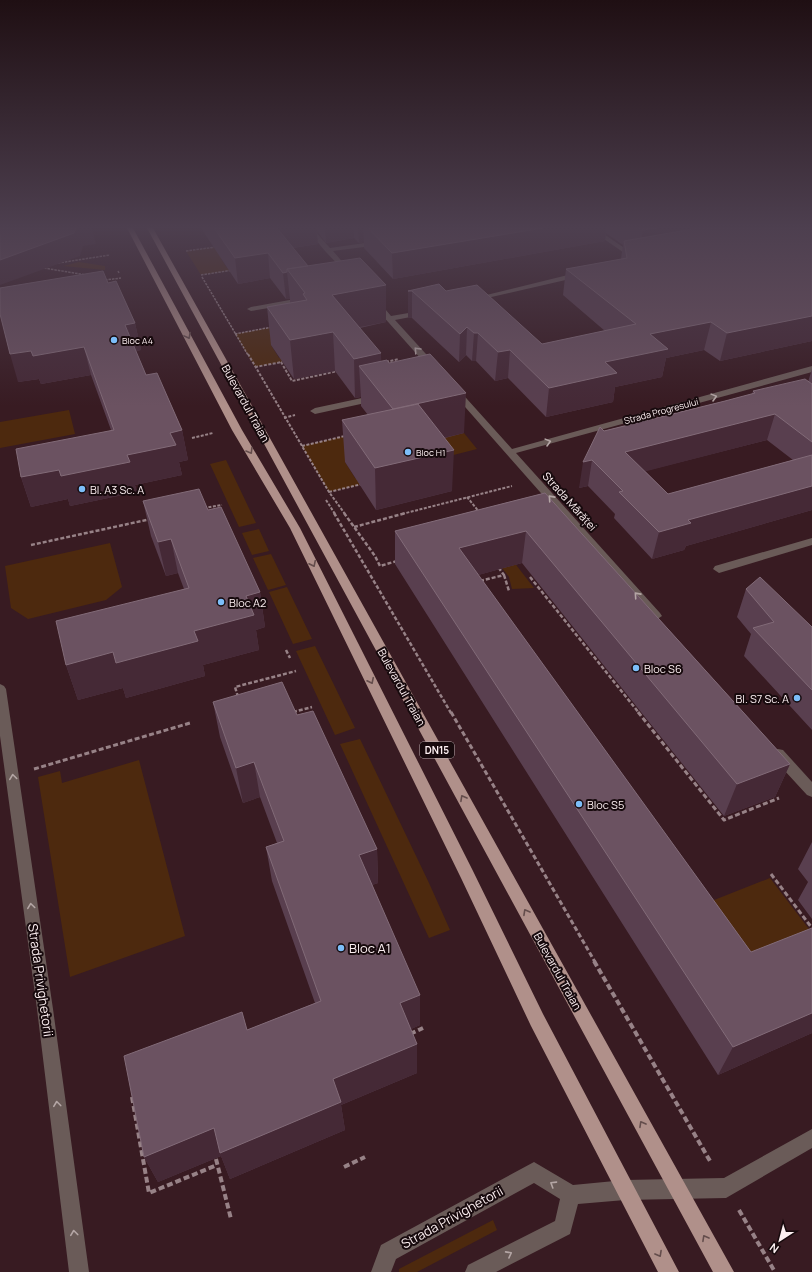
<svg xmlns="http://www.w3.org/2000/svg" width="812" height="1272" font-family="Manrope,sans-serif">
<rect width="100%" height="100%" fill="#381b22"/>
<path fill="#4d290e" d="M258 240 241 256 221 259 227 268 239 266 241 269 201 275 186 251Z
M79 262 105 266V270L63 266Z
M312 320 293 340 271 345 279 358 290 356 292 360 255 367 235 334Z
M69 410 75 434 0 448V422Z
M372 430 345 462 355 478 372 482 329 492 302 446Z
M464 433 477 449 430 461 417 443Z
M226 460 256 523 239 527 210 464Z
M259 529 269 551 252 555 242 533Z
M496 539 534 588 512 589 509 577 482 542Z
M110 543 122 587 106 600 28 619 11 608 5 566Z
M271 554 286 585 268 590 253 558Z
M287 587 312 639 293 644 269 592Z
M315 646 355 728 335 735 296 651Z
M360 739 429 883 450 930 429 938 340 744Z
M139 760 185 936 70 977 38 777 60 771 62 783Z
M770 878 812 933 749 968 704 904Z
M493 1220 497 1230 417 1272H399V1269Z"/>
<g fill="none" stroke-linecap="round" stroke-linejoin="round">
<path stroke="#978287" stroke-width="1.5" stroke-dasharray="2.5 1" stroke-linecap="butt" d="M186 251 216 247
M58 263 110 255
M44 268 86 275
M118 271 119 273
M201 275 233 270
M202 277 248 355
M105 280 121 278
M235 334 272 327"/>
<path stroke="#978287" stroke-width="2" stroke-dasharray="3 1.5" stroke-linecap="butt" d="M248 354 329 492 345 514
M281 362 292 381 338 371
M386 362 399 359
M255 367 282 362
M284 418 295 415
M192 438 213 433
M302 446 345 436
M329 492 362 484
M467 497 480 513
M326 500 335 514
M204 508 222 505
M402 514 512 486"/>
<path stroke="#978287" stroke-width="2.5" stroke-dasharray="4 2" stroke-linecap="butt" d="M334 513 451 713
M344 513 375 556 380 566 397 561
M354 527 406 513
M31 545 151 519
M504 575 509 591
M530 577 639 713
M480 581 504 575 498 567
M286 650 290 658
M238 697 235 687 296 671
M293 712 312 707"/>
<path stroke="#978287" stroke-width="3" stroke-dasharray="5 2.5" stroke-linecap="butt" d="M451 712 595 962
M638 712 724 820 779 798
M34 769 190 723
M771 874 812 928"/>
<path stroke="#978287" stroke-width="4" stroke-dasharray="6 3" stroke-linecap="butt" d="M594 961 710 1161
M410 1034 423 1028
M132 1097 149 1193 217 1165
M216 1159 231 1219
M344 1167 365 1157
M739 1210 775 1272"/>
<path fill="#6a5b58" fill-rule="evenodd" d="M306 228H312L330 248 379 241 382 243 379 245 333 251 352 273 348 275 325 251Z
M588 228H595L639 258 633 259Z
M580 272H583V276L474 301 470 299Z
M306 297H309V301L251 311 247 309 251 307Z
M374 303H380L391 316 426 310V314L395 320 436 365V369H430L373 305Z
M812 366V372L516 453 660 613 662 616 656 620 652 619 451 391 452 389H458L512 449Z
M376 395 379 396V400L315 414 310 411 315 408Z
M812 538V545L719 573 713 569 715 566Z
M0 684 4 686 6 689 53 1009 89 1272H69L37 1009 0 736Z
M778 749 783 750 812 782V797L807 795 773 758 771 754 773 750Z
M812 1129V1148L726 1198 625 1200 578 1204 570 1234 496 1272H465L468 1265 555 1221 560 1199 534 1183 396 1259 391 1272H371L381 1245 534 1162 573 1185 625 1180 724 1178Z"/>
<path fill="#b0908a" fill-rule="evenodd" d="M127 228H133L242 430 300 528 472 869 543 1014 679 1272H658L531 1026 461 878 290 528 232 430Z
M147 228H153L734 1272H713Z"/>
</g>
<path fill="#593f4f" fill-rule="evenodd" d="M201 228H812V341L720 361 704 350 666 358 662 377 615 387 613 402 546 417 508 378 495 381 476 361H472L466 355 459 362 412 318H408V291L439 284 446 291 542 344 605 331 563 295 566 269 621 259 623 245 606 233 605 241 393 279 364 248V242L359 243 354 238 326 243 317 231 318 244 293 248 308 266 386 322 360 328 381 362 389 363 464 433 445 438 452 491 376 510 345 462 342 420 368 415 361 406V397L355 398 335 371 294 379 271 345 267 307 290 303V299H286L270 278 238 284Z
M108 283 135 323 141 350 136 351 146 375 182 430 188 460 179 462 182 475 135 485 137 492 70 506 68 499 31 507 21 477 111 430 91 375 41 384 39 379 18 382Z
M812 369V510L686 546 684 550 652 559 614 518 615 514 588 486 579 488 604 431 725 401 752 394 753 391 808 382ZM767 440 793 460 668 494 645 471Z
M545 493 790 764 775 797 724 816 522 563 478 575 751 952 812 928V1033L718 1075 395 564V531Z
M143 501 208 510 260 592 265 627 256 630 259 650 203 665 205 676 126 698 123 688 78 700 66 665 184 589 178 573 166 576 151 536Z
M746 589 812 627V730L744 656 751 634 737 617Z
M213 702 297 715 377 849 378 883 372 885 420 1025 411 1029 417 1073 341 1105 345 1130 230 1179 221 1156 158 1182 144 1157 247 1030 315 1003 272 881 266 847 277 843 260 797 243 803 220 737Z
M812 842V919L798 900 808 882 798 869Z"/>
<path fill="#452936" d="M76 228H92L96 244 83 246 80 256 0 285V260Z
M275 228H316L318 244 277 250Z
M325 228H354V238L326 243Z
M358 228H363L364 242 359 243Z
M543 228H606L605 241 393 279 392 253Z
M657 228H788L638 255 643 230Z
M268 253 270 278 238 284 235 258Z
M287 272 290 299H286L283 273Z
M386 285V322L334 332 332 295Z
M408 291H412V318H408Z
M812 316V341L720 361 727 333Z
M711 322 704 350 666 358 662 377 615 387 613 402 546 417 549 388 605 362 650 334Z
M135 323 141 350 131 352 125 325Z
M467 327 466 355 459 362 460 334Z
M333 332 335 371 294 379 290 340Z
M474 333H478L476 361H472Z
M84 347 91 375 41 384 39 379 18 382 10 354 31 351Z
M510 350 508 378 495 381 498 352Z
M381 353 382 393 359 366 361 397 355 398 354 359Z
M466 393 464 433 394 450 393 409Z
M775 414 767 440 620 478 625 452Z
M182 430 188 460 179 462 182 475 135 485 137 492 70 506 68 499 31 507 21 477 127 455 170 433Z
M454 450 452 491 376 510 375 468Z
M592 460 588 486 579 488 583 462Z
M812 486V510L686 546 684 550 652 559 659 532 688 520Z
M526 531 522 563 457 581 459 548Z
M171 539 178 573 166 576 158 542Z
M260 592 265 627 256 630 259 650 203 665 205 676 126 698 123 688 78 700 66 665 246 596Z
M254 762 260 797 243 803 236 768Z
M790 764 775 797 724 816 737 784Z
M377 849 378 883 361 889 359 855Z
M420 995V1025L400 1034V1003Z
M812 1013V1033L718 1075 733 1047Z
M417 1044V1073L341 1105 345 1130 230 1179 221 1156 158 1182 144 1157Z"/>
<path fill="#6b5261" stroke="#826b78" d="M0 228H76L74 233 0 260Z
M214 228H277L308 266 287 269V272L283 273 268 253 235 258Z
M368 228H543L392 253Z
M639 228H657L643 230Z
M698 228H812V316L727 333 711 322 650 334 668 349 605 362 617 373 549 388 510 350 498 352 478 333H474L467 327 460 334 412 291H408L439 284 446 291 477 285 542 344 636 324 566 269 627 258 624 241Z
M360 258 386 285 332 295 381 353 354 359 333 332 290 340 267 307 307 300 303 294 305 293 287 269Z
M103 271 108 283 116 281 135 323 125 325 146 375 157 373 182 430 170 433 176 445 127 455 130 462 61 476 59 470 21 477 16 449 114 430 84 347 33 356 31 351 10 354 0 314V288Z
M430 354 466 393 393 409 359 366 387 360 389 363Z
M805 379 812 384V442L775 414 625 452 668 494 812 455V486L688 520 691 523 659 532 619 492 623 491 592 460 583 462 600 427 604 431 725 401 755 393 753 391Z
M418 404 454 450 375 468 342 420Z
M199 489 208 510 221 507 260 592 246 596 254 615 194 631 198 641 116 663 113 652 66 665 56 621 189 588 171 539 158 542 143 501Z
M545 493 790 764 737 784 526 531 459 548 751 952 812 928V1013L733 1047 395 531Z
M760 577 812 627V690L753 628 774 622 746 589Z
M282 682 297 715 313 711 377 849 359 855 420 995 400 1003 417 1044 333 1079 341 1102 220 1153 214 1128 144 1157 124 1056 242 1012 247 1030 321 1001 266 847 284 841 254 762 236 768 213 702Z"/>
<defs><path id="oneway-chevron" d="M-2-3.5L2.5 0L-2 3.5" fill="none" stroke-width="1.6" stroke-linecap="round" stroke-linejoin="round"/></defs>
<g stroke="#644d4c">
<use href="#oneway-chevron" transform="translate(188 336) rotate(62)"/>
<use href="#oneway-chevron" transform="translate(250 451) rotate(59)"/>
<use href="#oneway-chevron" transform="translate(313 564) rotate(64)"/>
<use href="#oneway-chevron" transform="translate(371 681) rotate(64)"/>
<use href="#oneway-chevron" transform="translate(463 798) rotate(-119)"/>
<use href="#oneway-chevron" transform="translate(526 912) rotate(-119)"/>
<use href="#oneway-chevron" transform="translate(642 1124) rotate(-119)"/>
<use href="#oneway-chevron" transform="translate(705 1238) rotate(-119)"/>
<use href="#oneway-chevron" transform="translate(659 1254) rotate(61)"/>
</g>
<g stroke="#b4a6a5">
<use href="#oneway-chevron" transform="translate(417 350) rotate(-133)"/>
<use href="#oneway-chevron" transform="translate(714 397) rotate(-15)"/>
<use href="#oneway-chevron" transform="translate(548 442) rotate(-15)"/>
<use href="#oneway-chevron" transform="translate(551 498) rotate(-132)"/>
<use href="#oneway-chevron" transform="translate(637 595) rotate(-132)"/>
<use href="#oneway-chevron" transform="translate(13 777) rotate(-98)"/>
<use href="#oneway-chevron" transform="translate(31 906) rotate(-98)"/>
<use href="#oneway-chevron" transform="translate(57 1104) rotate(-97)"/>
<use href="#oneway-chevron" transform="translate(553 1184) rotate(-148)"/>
<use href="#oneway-chevron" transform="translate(74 1233) rotate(-97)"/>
<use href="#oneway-chevron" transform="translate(509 1254) rotate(-28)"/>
</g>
<linearGradient id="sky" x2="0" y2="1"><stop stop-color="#1f0f13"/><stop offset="0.56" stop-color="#4d3f4f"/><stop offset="1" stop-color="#4d3f4f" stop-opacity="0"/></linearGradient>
<rect width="812" height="406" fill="url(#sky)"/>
<g fill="#7cbef9" stroke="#170a0d" stroke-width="1.5">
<circle cx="114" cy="340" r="4"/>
<circle cx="408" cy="452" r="4"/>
<circle cx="82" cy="489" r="4"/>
<circle cx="221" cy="602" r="4"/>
<circle cx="636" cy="668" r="4"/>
<circle cx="797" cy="698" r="4"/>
<circle cx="579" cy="804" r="4"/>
<circle cx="341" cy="948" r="4"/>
</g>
<g text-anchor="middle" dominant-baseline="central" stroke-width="4" stroke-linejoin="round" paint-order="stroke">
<g font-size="9" fill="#fdf0f2" stroke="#170a0d" text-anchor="start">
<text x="122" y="340">Bloc A4</text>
<text x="416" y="452">Bloc H1</text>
</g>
<g font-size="9" fill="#fdf0f2" stroke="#170a0d">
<text transform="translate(661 411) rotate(-15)">Strada Progresului</text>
</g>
<rect fill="#170a0d" stroke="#b8abad" stroke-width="1" x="420" y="742" width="34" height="16" rx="3"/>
<g font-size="10" font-weight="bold" fill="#fdf0f2">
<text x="437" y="750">DN15</text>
</g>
<g font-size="11" fill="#fdf0f2" stroke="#170a0d">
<text transform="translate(246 403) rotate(61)">Bulevardul Traian</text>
<text transform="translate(570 501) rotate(48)">Strada Mărăței</text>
<text transform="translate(402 687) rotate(61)">Bulevardul Traian</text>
<text transform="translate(558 971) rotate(61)">Bulevardul Traian</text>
</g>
<g font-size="11" fill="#fdf0f2" stroke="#170a0d" text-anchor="start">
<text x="90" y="489">Bl. A3 Sc. A</text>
<text x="229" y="602">Bloc A2</text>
<text x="644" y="668">Bloc S6</text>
<text x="789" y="698" text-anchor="end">Bl. S7 Sc. A</text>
<text x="587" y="804">Bloc S5</text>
</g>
<g font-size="13" fill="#fdf0f2" stroke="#170a0d" text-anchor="start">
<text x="349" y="948">Bloc A1</text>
</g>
<g font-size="13" fill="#fdf0f2" stroke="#170a0d">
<text transform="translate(41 980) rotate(82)">Strada Privighetorii</text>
<text transform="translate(452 1217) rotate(-29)">Strada Privighetorii</text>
</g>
</g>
<g transform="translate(780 1240) rotate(216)" stroke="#170a0d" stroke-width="3" paint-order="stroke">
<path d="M0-3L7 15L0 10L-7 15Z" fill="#fdf0f2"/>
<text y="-6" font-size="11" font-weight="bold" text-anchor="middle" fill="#fdf0f2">N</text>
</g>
</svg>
